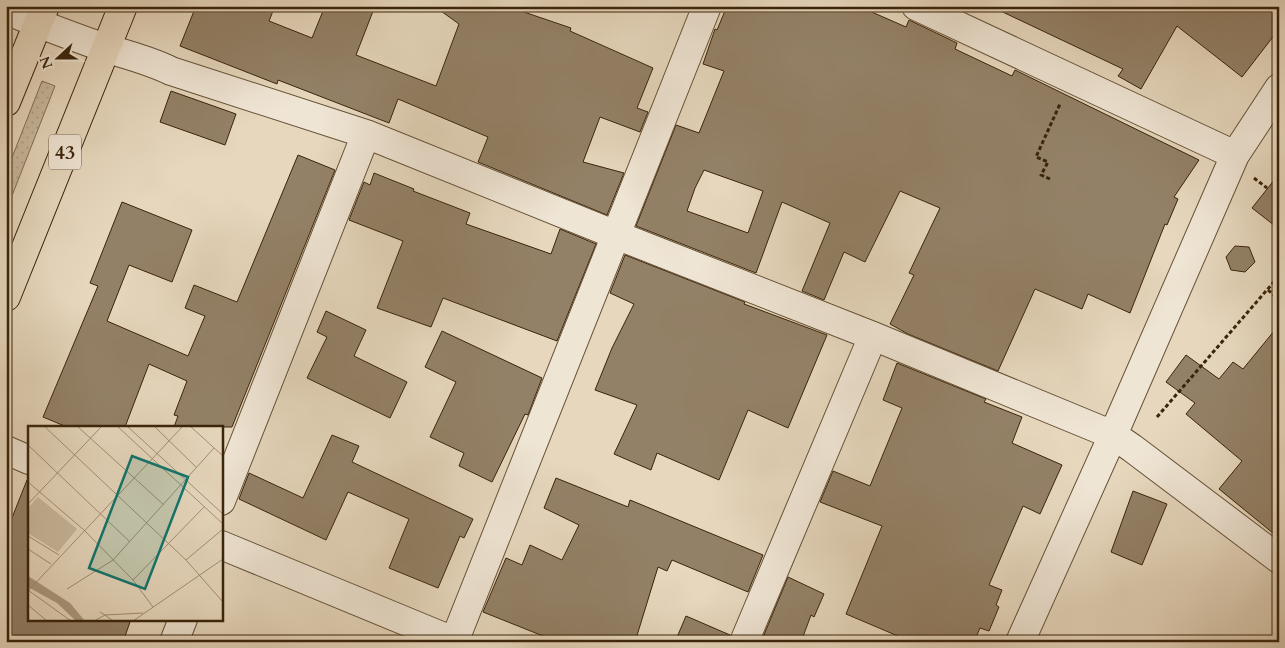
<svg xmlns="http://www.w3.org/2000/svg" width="1285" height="648" font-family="Cardo,serif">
<defs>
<pattern id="grass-dots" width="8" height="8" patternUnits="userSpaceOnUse" patternTransform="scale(1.25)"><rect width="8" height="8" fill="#c9b99f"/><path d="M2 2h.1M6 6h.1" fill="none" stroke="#ad9f88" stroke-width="1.8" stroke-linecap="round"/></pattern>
</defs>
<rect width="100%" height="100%" fill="#e6d7bd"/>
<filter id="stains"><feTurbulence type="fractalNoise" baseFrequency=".004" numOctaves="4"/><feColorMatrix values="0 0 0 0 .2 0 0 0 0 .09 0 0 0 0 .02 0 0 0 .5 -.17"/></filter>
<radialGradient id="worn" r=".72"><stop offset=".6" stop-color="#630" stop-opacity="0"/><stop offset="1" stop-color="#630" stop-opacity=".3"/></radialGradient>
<path fill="url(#grass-dots)" stroke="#826e54" d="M42 81 55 86 6 211V173Z"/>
<path fill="#938167" stroke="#3a240a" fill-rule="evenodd" d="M196 6H275L269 21 312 38 325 6H375L356 55 436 86 459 24 434 6H522L521 11 571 28 570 31 653 68 637 108 648 112 640 132 600 117 583 162 624 173 607 215 478 162 488 137 398 99 389 123 278 80 277 84 180 46Z
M727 6H858L906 27 909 20 957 43 955 49 1012 76 1015 70 1199 160 1174 197 1178 199 1167 225 1165 224 1130 313 1088 294 1082 309 1035 289 998 371 908 334 890 324 914 275 909 273 940 208 900 191 865 262 844 252 824 300 802 291 830 223 782 202 756 273 636 226 676 125 699 133 724 71 703 64 715 29 717 30ZM704 170 763 191 748 233 687 211 695 188Z
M990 6H1279V29L1242 77 1177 26 1141 89 1118 76 1123 69Z
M171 91 236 114 225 145 160 122Z
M298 155 335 170 232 427H174L178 416 174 415 187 381 149 364 125 427H67L43 417 98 286 90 283 122 202 192 230 172 282 129 265 107 321 188 356 205 316 185 308 194 285 237 302Z
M374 173 414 189 413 191 470 213 466 224 551 254 560 229 596 244 557 341 443 298 431 327 377 308 403 241 349 220 364 182 370 185Z
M1279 174V229L1252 208Z
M1235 246 1249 247 1255 262 1245 272 1231 270 1226 257Z
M625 255 745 302 744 304 827 335 788 428 748 410 719 480 657 453 651 470 614 454 637 405 595 390 612 348 634 304 610 293Z
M326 311 366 330 354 356 407 382 390 418 307 378 327 337 317 332Z
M1279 325V538L1219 489 1242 461 1186 414 1195 403 1166 382 1186 355 1219 379 1233 362 1243 369Z
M442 331 542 378 528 415 525 414 492 482 459 466 464 453 430 437 456 382 425 367Z
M897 363 986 399 984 402 1022 417 1012 443 1062 465 1040 514 1023 506 989 585 1002 590 996 605 999 607 989 631 980 628 974 642H912L846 614 882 526 820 502 833 471 870 486 902 408 883 400Z
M332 435 359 446 352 462 473 519 464 538 460 536 438 588 389 568 409 519 348 492 326 540 239 499 249 473 303 498Z
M556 478 628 507 630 500 763 555 748 592 672 560 667 571 658 567 635 642H558L483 612 506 558 522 565 530 545 562 560 579 525 544 508Z
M27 480H29V619H131L123 642H6V533Z
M1133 491 1167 504 1142 565 1111 552Z
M788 577 824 594 814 617 811 615 801 642H761Z
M686 616 730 635 729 642H675Z"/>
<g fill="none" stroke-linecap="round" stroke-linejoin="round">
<defs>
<path id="minor" d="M916 6 1235 155
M6 10C38 24 71 36 105 48 127 55 149 60 171 71L366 134 616 235 873 336 1113 435 1132 448 1279 559
M6 450 29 460
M221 501 366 134
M221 545 456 642
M174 642 183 619
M454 642 707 6
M744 642 873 336
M1020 642 1113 435 1235 155 1279 88"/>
<path id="major" d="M6 102 45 6
M6 297 123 6"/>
</defs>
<use href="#minor" stroke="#655137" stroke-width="30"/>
<use href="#major" stroke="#3a240a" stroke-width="30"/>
<path stroke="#3a240a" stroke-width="3" stroke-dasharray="4 2.5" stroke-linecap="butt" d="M1254 178 1267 188
M1050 179 1041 175 1048 162 1036 157 1060 104
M1268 290 1279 300
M1157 417 1279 276"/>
<use href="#minor" stroke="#efe5d4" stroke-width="28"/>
<use href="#major" stroke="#e6d7bd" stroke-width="28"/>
</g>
<g text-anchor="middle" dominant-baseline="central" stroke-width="4" stroke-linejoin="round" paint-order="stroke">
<rect fill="#efe5d4" stroke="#705e47" stroke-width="1" x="49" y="134.5" width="32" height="35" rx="4"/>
<g font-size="20" font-weight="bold" fill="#3a240a">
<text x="65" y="152">43</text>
</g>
</g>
<g transform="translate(28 426)">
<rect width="195" height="195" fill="#e6d7bd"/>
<path d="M10 71 49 103 30 126 0 107V82Z" fill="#c9b99f"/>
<path d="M0 150 42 177 57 195H48L29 177 0 161Z" fill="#ac9a80"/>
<path fill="none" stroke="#a18f75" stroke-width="1" d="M16 0 158 134 195 176M49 0 136 79M89 0 195 98M99 0 195 88M126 0 168 41M162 0 195 30M0 19 102 116M0 56 56 104 105 154 125 181M0 78 74 0M0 110 31 129M0 123 23 138M158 134 195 103M105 154 176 81M39 163 85 134 186 22M0 164 43 195M0 165 155 0M0 179 19 195M72 186 77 189 115 187M66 195 77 189 85 195M105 195 195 133"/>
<path fill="#0f766e" fill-opacity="0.15" stroke="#0f766e" stroke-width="2.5" d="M104 30 160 51 117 163 61 142Z"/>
<rect width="195" height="195" fill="none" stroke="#3a240a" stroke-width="2.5"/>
</g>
<rect width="1285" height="648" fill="none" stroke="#e6d7bd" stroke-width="25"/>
<rect x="8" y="8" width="1270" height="633" fill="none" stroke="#3a240a" stroke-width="2.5"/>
<rect x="12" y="12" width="1260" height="623" fill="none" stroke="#3a240a"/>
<g transform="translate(58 58) rotate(249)" stroke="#efe5d4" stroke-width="4" paint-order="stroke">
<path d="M0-4L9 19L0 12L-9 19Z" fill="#3a240a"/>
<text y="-8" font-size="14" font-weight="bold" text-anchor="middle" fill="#3a240a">N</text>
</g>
<rect width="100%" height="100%" filter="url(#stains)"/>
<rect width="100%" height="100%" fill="url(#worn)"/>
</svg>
